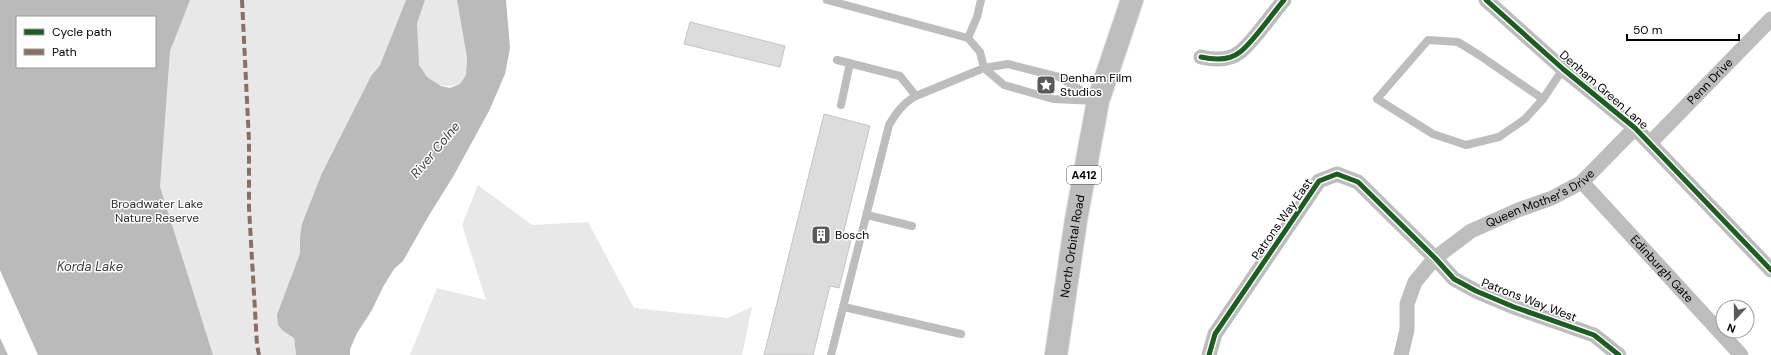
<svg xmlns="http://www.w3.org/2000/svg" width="1771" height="355" font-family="'DM Sans',sans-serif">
<rect width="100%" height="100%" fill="#fff"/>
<path fill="#e8e8e8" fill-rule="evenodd" d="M0 0H406L380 65 371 76 322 173 313 199 300 237V253L291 276 283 331 294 338 296 355H0ZM17 17H155V67H17Z
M425 0H457L467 58 466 75 460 84C443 90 425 83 419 65 417 56 417 33 417 24 418 15 422 7 425 0Z
M478 185 532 225 588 222 634 308 728 318 752 307 742 355H410L437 288 486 300 462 225Z"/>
<path fill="#bababa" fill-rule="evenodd" d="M0 0H190L170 51 160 187 213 355H0ZM17 17H155V67H17Z
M406 0H425L417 23 419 65 427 77 441 86 450 88 460 84 466 75 467 58 457 0H506L510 48 505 74 489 111 454 175 428 217 403 261 394 269 383 287 372 310 357 333 350 349V355H296L294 338 283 331 278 325 277 315 300 253V237L302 224 322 173 371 76 380 65Z"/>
<path fill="#fff" d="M0 270 3 277 38 355H8L0 338Z"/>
<path fill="#dcdcdc" stroke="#c4c4c4" d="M690 22 785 46 780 67 684 44Z
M824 114 870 126 843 234 852 236 839 288 830 286 813 355H764Z"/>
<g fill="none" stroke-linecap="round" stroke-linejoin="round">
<defs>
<g id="primary">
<path id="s4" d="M1056 355 1076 220 1098 101 1132 0"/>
</g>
</defs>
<use href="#primary" stroke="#dbdbdb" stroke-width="24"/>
<path stroke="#bdbdbd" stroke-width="8" d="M827 0 968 38 980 52 984 68 1004 85 1053 99 1097 101
M968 38 977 17 981 0
M837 60 900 76 916 96
M1543 99 1479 55 1458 42 1428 40 1377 99 1433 134 1466 145 1499 137 1525 119 1543 99 1563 69
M841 105 850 63
M867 215 912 226
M844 307 961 334
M831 355 889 125C896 113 903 103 916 96L984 68 1008 64 1059 77 1097 100"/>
<g stroke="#bdbdbd" stroke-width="15">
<path d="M1486 0 1563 69 1635 128 1771 270"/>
<path d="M1201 57C1214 60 1229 61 1240 52 1253 42 1272 14 1284 0"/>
<path id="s1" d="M1650 143 1771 19"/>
<path id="s2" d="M1582 182 1741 355"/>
<path d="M1209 355 1215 334 1319 181 1337 174 1358 182 1435 258 1454 279 1476 291 1514 307 1594 335 1619 355"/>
<path id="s3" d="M1401 355 1407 330V304L1415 282 1435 258 1471 231 1518 210 1552 198 1582 182 1635 128"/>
</g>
<use href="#primary" stroke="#bdbdbd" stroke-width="22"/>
<path stroke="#8d6e63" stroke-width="4" stroke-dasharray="8 4" stroke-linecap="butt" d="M242 0 249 141V208L257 345 259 355"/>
<defs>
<path id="cycleway" d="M1486 0 1563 69 1635 128 1771 270
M1201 57C1214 60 1229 61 1240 52 1253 42 1272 14 1284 0
M1209 355 1215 334 1319 181 1337 174 1358 182 1435 258 1454 279 1476 291 1514 307 1594 335 1619 355"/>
</defs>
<use href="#cycleway" stroke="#fff" stroke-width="8"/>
<use href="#cycleway" stroke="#1b5e20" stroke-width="5"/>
</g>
<defs>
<symbol id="sight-square" viewBox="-11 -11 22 22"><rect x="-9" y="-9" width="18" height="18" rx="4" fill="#595959" stroke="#fff"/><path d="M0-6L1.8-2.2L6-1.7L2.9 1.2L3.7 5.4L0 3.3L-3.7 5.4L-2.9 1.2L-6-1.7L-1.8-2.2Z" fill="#fff"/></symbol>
<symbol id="building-square" viewBox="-11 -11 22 22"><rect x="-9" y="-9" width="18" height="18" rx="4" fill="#595959" stroke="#fff"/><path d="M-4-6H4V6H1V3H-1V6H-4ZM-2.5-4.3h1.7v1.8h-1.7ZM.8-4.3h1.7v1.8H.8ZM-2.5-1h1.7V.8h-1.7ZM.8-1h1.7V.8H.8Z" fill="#fff"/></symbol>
</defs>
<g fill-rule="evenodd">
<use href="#sight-square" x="1035" y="74" width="22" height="22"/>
<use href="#building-square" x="810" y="224" width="22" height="22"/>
</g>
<g text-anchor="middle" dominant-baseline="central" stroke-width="3" stroke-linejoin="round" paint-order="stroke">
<rect fill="#fff" stroke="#4c4c4c" stroke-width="1" x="1067" y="166" width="34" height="18" rx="3"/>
<g font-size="11" font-weight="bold" fill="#000">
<text x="1084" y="175">A412</text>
</g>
<g font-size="12" fill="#000" stroke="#fff" text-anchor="start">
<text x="1060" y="78">Denham Film<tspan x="1060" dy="14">Studios</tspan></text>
<text x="835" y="235">Bosch</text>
</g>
<g font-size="12" fill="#000" stroke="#fff">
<text stroke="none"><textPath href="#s1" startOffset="86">Penn Drive</textPath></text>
<text transform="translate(1604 90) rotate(41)">Denham Green Lane</text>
<text stroke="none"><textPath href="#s3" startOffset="228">Queen Mother's Drive</textPath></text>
<text transform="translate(1282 219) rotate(-55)">Patrons Way East</text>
<text stroke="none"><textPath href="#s4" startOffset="110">North Orbital Road</textPath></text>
<text stroke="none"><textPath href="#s2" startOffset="118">Edinburgh Gate</textPath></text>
<text transform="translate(1529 300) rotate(21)">Patrons Way West</text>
</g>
<g font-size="12" fill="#2d2d2d" stroke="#fff">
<text x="157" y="204">Broadwater Lake<tspan x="157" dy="14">Nature Reserve</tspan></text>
</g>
<g font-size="13" font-style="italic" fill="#3e3e3e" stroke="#fff">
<text transform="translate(435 150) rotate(-50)">River Colne</text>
<text x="90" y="266">Korda Lake</text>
</g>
</g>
<rect x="16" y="16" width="140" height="52" fill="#ffffff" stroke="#999999"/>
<rect x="24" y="29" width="20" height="6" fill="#1b5e20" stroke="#999999"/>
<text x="52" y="36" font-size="12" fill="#000000">Cycle path</text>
<rect x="24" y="49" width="20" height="6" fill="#8d6e63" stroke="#999999"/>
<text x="52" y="56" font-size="12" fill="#000000">Path</text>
<g transform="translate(1735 319) rotate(201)"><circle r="19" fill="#ffffff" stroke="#999999"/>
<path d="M0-3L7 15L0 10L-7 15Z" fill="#595959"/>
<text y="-6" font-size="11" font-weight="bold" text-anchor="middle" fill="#000000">N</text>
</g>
<path d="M1627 34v6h112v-6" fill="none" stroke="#000000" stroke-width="2"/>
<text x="1633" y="34" font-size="12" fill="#000000" stroke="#ffffff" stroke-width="3" paint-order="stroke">50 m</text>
</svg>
